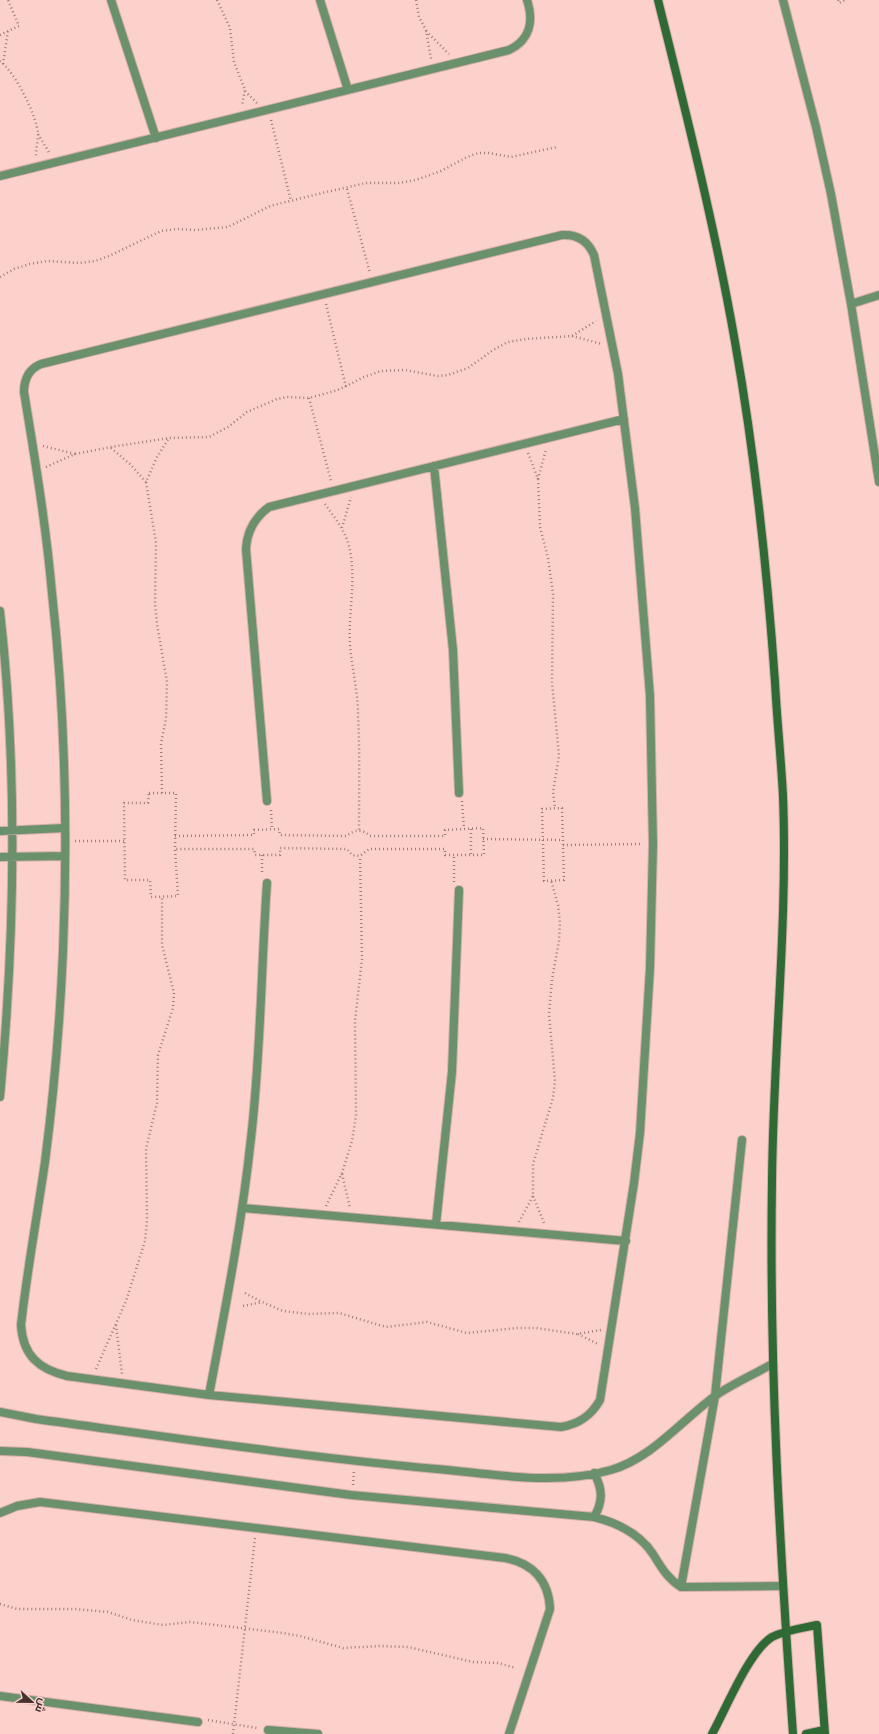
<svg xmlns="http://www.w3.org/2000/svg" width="879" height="1734" font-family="'PT Serif',Cairo,serif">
<rect width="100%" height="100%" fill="#fcd1cc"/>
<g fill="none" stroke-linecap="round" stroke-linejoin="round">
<defs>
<path id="street" d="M111 0 156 138
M320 0 348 90
M783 0 816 127 831 194 851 304 879 482
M0 176 509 50C530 40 534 21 527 0
M562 235C577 234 588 241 594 255L618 374 635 508 650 696 653 844 650 968 640 1133 634 1183 600 1400C591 1416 579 1424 561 1427L209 1395 67 1376C39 1369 23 1356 21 1325 27 1271 37 1217 45 1162 54 1092 60 1021 63 951 68 831 65 711 52 593 46 525 35 459 24 392 24 378 29 369 41 364Z
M851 304 879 295
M434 466 453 650 459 793
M0 611C18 772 15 936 0 1097
M267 801 246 549C247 531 254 518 269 507L624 419
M0 831 65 828
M0 857 65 856
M242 1208 626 1241
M436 1224 452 1072 459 890
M209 1395C225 1310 242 1224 251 1138 261 1053 261 968 267 883
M0 1412 36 1419C169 1437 303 1457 437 1469 493 1474 555 1486 611 1470 652 1458 681 1421 715 1396 732 1384 753 1375 772 1364
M0 1451 27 1452 351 1495 594 1517C618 1523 639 1533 653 1554 661 1567 667 1578 681 1587L783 1586
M594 1473C603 1489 603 1502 594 1517
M0 1513 17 1506 40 1502 505 1558C533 1563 549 1581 550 1609L509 1734
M681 1587 715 1396 742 1140
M0 1696 198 1722
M268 1730 318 1734"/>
<path id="secondary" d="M658 0C686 113 715 227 735 342 755 455 767 568 775 682 777 720 781 758 783 796 788 925 773 1053 772 1182 769 1366 780 1550 793 1734
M712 1734C726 1709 749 1651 772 1637 786 1630 803 1628 817 1625L825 1734
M806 1734 824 1730"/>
</defs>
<use href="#street" stroke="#d4aea9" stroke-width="10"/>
<use href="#secondary" stroke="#d4aea9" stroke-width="10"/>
<path stroke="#9f7f7c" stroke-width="2.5" stroke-dasharray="1 3" stroke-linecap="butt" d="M217 0 230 28 234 62 245 90 242 106
M416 0 419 17 426 30 431 59
M838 0 839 3 845 0
M426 31 449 54
M0 35 19 26 8 0
M0 61C15 72 37 116 38 134 38 141 36 149 36 156
M3 64 8 31
M245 91 257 103
M271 120 291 201
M38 134 50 154
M347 189 370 273
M0 277 14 269 30 264 47 261 79 263 95 261 109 256 161 231 177 229 196 230 228 227 270 206 322 193 366 183H399L416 180 441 171 467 157 478 153H489L511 157 557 147
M326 304 346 387
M572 336 602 344
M309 398 331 481
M43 446 75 454
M111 448 131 465 146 482
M528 453 538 479 540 527 548 558 553 594 552 682 559 756 553 792 555 808
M46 467 75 454 111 447 169 438 209 437 228 427 247 412 277 399 287 397 309 398 338 390 364 377 381 371 405 370 438 376 448 375 468 368 493 350 508 342 526 339 572 336 596 321
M538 479 546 449
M325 504C334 517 345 530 349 546 357 579 348 612 350 645 352 669 358 691 358 715 360 753 359 792 359 830
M342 528 351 497
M149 793H176L175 849 178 896 151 897 150 880H125L124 803H148Z
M162 793 161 743 166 719 167 682 157 624 155 604 156 543 146 482 157 457 169 438
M462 801 464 829
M562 808 564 880 544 881 542 809Z
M271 810 272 829
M471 829V855
M175 836 254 835V830L279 829 280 835 347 836C354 829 363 829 370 836H445V830L483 828 484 855H445V849H369L360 856 352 855 347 849 280 848V855H255L254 849H175
M483 839 563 840
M75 841H124
M563 845 642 844
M262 855V875
M454 882V855
M342 1174 350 1208
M533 1196 544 1223
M326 1206 342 1173 352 1141 356 1116 355 1021 362 959 360 856
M519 1222 533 1196V1164L553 1098 555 1081 549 1014 552 979 559 941 560 922 558 905 551 880
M245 1293 262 1302 283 1311 309 1314 339 1313 386 1327 427 1322 467 1333 517 1328H536L577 1334 601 1330
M243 1306 262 1302
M116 1325 122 1374
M578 1334 598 1344
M96 1369 126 1301 145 1241 147 1220 146 1149 157 1103 158 1055 173 1008 174 993 162 945V897
M353 1485 354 1470
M0 1604 17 1609H75L108 1612 132 1620 163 1625 190 1622 283 1633 300 1636 343 1648 380 1646 408 1647 473 1662 498 1663 516 1668
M208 1720 257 1728
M233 1734 255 1538"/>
<use href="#street" stroke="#6a906c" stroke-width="8"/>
<use href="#secondary" stroke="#2f6a35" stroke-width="8"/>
</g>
<g transform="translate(32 1702) rotate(112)" stroke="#fcd1cc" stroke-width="3" paint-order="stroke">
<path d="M0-3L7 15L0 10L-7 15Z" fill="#46312f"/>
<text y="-6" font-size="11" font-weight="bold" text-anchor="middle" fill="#46312f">ش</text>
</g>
</svg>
